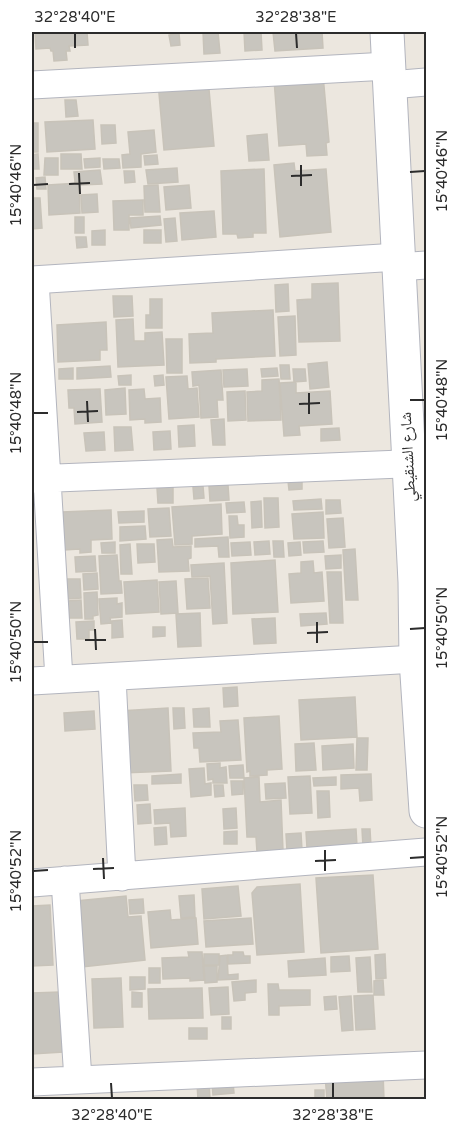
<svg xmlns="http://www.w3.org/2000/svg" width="458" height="1131" font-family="'Varela Round','Noto Naskh Arabic',sans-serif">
<rect width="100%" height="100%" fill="#ece7df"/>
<path fill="#c8c5be" stroke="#c8c3b9" stroke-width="1.5" d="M35 32H87L88 45 69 46 70 51H66L67 60 54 61 53 51H51L50 48 36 49Z
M203 32H218L220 53 204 54Z
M244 32H261L262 50 245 51Z
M273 32H322L323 48 275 51Z
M179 33 180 45 171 46 169 35Z
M323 75 329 142 326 143 327 155 307 156 306 144 279 146 274 79Z
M208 78 214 146 164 150 158 82Z
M65 100H76L78 116 66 117Z
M93 120 95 149 47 152 45 122Z
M32 123H38V152H32Z
M101 125H115L116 143 102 144Z
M154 130 156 152 141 154V167L123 168 122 155 130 154 128 132Z
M267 134 269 160 249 161 247 136Z
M38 154 39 169H32V155Z
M61 154H81L82 169H61Z
M157 155 158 164 145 165 144 156Z
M45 158H58V175H44Z
M100 158V167L85 168 84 159Z
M103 159H119L120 168 104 169Z
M294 163 295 171 326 169 331 232 280 237 274 165Z
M177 168 178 182 148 184 146 170Z
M264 169 266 233H253V237L238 238 237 234H223L221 171Z
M100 170 102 184 81 185V182H75L74 172Z
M124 171H134L135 182 125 183Z
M45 177 46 189H37L36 178Z
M79 183 80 213 49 215 48 185Z
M158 185 160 212H145L144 186Z
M189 185 191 208 166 210 164 187Z
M97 194 98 212 82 213 81 195Z
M32 198H40L42 228 32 229Z
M143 200V215H129V230H114L113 201Z
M214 211 216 237 182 240 180 213Z
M160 216 161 225 131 228 130 218Z
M75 217H84V233H75Z
M175 218 177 241 166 242 164 219Z
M105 230V245H92V231Z
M144 230H161V243H144Z
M76 237H86L87 247 77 248Z
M338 283 340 341 299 342 297 300 312 299V284Z
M288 284 289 311 276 312 275 285Z
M113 296H132L133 316 114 317Z
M150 299H162V328H146V315H150Z
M273 310 275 356 216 359V362L190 363 189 334 213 333 212 313Z
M295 316 296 355 280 356 278 317Z
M133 319 134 341H145V333L162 332 164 365 118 367 116 320Z
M106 322 107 350H100V360L58 362 57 325Z
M166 339H182V373H167Z
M327 362 329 387 310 389 308 364Z
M280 365H289L290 379H281Z
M110 366 111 377 77 379V368Z
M73 368V379H59V369Z
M277 368 278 376 262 377 261 369Z
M247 369 248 386 224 387 223 370Z
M293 369H305L306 381 294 382Z
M221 370 223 400H217L218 417 201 418 199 385 193 386 192 372Z
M131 375V385H119L118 376Z
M163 375 164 385 155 386 154 376Z
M187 376 188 389 197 388 199 417 169 419 166 377Z
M279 379 281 420 248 421 247 392 262 391V380Z
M296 382V393L330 391 332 424 299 426 300 435 284 436 280 383Z
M125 388 126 414 106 415 105 390Z
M100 389 102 422 75 424 74 408H69L68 390Z
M144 389 145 399 160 398 161 422 145 423V419L130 420 129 390Z
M245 391 246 420 228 421 227 392Z
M224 419 225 445H213L211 420Z
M194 425 195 446 179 447 178 426Z
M114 427H131L133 450 115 451Z
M339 428 340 440 321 441V429Z
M170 431 171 449 154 450 153 432Z
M104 432 105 450 86 451 84 433Z
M288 481H302V489L289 490Z
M228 485 229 500 210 501 209 486Z
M203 486 204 498 194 499 193 487Z
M173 487V503H158L157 488Z
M264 498H278L279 527 265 528Z
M321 499 322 509 294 510 293 501Z
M326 500H340L341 513 326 514Z
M261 501 262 527 252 528 251 502Z
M244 502 245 512 227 513 226 503Z
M221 504 222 534 192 536V544L175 545 172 507Z
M169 508 171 536 150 537 148 509Z
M111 510 112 539 91 540V552L80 553V549L64 550 62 512Z
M144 511V522L119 523 118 512Z
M323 512 324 538 294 539 292 514Z
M229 516H237L238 525H244V537L230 538Z
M343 518 345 547 329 548 327 519Z
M145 526 146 539 120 541V527Z
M228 537 229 557H219L218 546 195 547V539Z
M172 539 173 547 191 546V558L188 559 189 571 159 572 157 540Z
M269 541 270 554 255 555 254 542Z
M273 541H283L284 557H274Z
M323 541 324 552 304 553 303 542Z
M115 542V553H102L101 543Z
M250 542 251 555 232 556 231 543Z
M300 542 301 555 289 556 288 543Z
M130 544 132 574H121L120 545Z
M137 544H154L155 562 138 563Z
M355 549 358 600H346L343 550Z
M117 555 119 581H121L122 593 101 594 99 556Z
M341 555V568L326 569 325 556Z
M95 556 96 571 76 572 75 557Z
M275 560 278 612 233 614 231 563Z
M313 561 314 573 322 572 324 601 291 603 289 574 301 573V562Z
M224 563 227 623 213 624 210 576 192 577 191 565Z
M327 572H341L343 623H330Z
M97 573 98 589 84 590 83 574Z
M208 578 210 608 187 609 185 579Z
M66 579H80L81 598 68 599Z
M157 580 159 612 126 614 124 582Z
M176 581 178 613 161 614 159 582Z
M97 592 98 615 93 616V619H85L84 593Z
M117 598V604L122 603V617L110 618 111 623 101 624 99 599Z
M81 600 82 618H69L68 601Z
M200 613 201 646 178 647 176 614Z
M326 613 327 624 301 626 300 614Z
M275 618 276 643 254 644 252 619Z
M122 620 123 637 112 638V621Z
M94 621V630H89V639H77L76 622Z
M153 627H165V636L153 637Z
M237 687 238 706 224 707 223 688Z
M355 697 357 737 301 740 299 700Z
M168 708 171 771 122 773 119 711Z
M173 708H184L185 728 174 729Z
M209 708 210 727H194L193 709Z
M94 711 95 729 65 731 64 713Z
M279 716 282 769 267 770V775L250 776V771L247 772 244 718Z
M238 720 241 760 200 762 199 748H194L193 733 221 732 220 721Z
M357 738H368L367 770H356Z
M314 743 316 770 296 771 295 744Z
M353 744 354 768 323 770 322 746Z
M220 763V768L226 767 227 783H213V779L208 780 207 764Z
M243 765 244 778H230L229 766Z
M204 768 205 784 211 783V795L191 797 189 769Z
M181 774V783L152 784V776Z
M371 774 372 800 360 801 359 788 341 789V775Z
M310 776 312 813 290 814 288 777Z
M259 777 260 802 281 800 283 851 257 852 256 837H247L244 778Z
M336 777V785L314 786 313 778Z
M231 781H243V794L232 795Z
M285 783 286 798 266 799 265 784Z
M134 785H147L148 800 135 801Z
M214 785H223L224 796 215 797Z
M317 791H329L330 817 318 818Z
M150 804 151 823 138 824 137 805Z
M185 808 186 836 171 837 170 823 155 824 154 810Z
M236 808 237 828 224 829 223 809Z
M166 827 167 844 155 845 154 828Z
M356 829 357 846 307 848 306 832Z
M362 829H370L371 847H363Z
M237 831V844H224V832Z
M301 833 302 850 287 851 286 834Z
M373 875 378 949 321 953 316 878Z
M300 884 304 952 257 955 252 893 257 887Z
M238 886 241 916 204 919 202 889Z
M194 895 195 917 181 918 179 896Z
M126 896 128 917 141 916 145 960 82 967 76 901Z
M143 899 144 913 130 914 129 900Z
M50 905 53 965 32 966V906Z
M170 910 171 920 196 918 198 944 151 948 148 912Z
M251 918 253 944 206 947 204 921Z
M188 952H202L204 980 190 981V978L163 979 162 958 189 957Z
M233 952H243L244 956H250V963L228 964V955H233Z
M204 954H219V965H204Z
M385 954 386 978 376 979 375 955Z
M227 955 228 975 238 974V979L218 980 220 956Z
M349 956 350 971 331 972V957Z
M370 957 372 992H358L356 958Z
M325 958 326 975 289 977 288 961Z
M204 966H217V982L205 983Z
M149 968H160V983H149Z
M130 977H145V989L130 990Z
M121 978 123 1027 94 1028 92 979Z
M256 980V992L245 993V1000L234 1001 232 982Z
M383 980 384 995H374V981Z
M268 984H278L279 990H310V1005L279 1006V1015H269Z
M228 987 229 1014 211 1015 209 988Z
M202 988 203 1018 149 1019 148 989Z
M60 992 63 1052 32 1054V993Z
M132 992 142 993V1007H132Z
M373 995 375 1029 356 1030 354 996Z
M336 996 337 1009 325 1010 324 997Z
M351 996 353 1030 342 1031 339 997Z
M222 1017H231V1029H222Z
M189 1028H207V1039H189Z
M383 1072 384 1100H327L325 1075Z
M209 1082 210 1099 198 1100 197 1083Z
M233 1082 234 1093 213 1095 212 1083Z
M315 1090H324V1100H298L315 1098Z"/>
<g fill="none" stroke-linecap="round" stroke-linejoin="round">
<defs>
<path id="street" d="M32 85 388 66
M390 85 426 82
M398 267 426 265
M32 280 398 257
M35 280 59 679
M32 479 426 463
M112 677 122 877
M32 681 416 659
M65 880 78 1080
M32 883 426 852
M32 1082 426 1065"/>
<path id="secondary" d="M387 32 415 582 416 659 426 811"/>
</defs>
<use href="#street" stroke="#b3b5be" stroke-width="29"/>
<use href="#secondary" stroke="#b3b5be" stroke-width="35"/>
<use href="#street" stroke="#fff" stroke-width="27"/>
<use href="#secondary" stroke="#fff" stroke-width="33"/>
</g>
<path fill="none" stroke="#2c2c2c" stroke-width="2" d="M75 33V48M296 33 297 48M301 165V186M410 172 425 171M79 173 80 194M291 176 312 175M69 184 90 183M33 185 48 184M309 393V414M410 400H425M87 401 88 422M299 404 320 403M77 412 98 411M33 413H48M317 622V643M95 629 96 650M410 629 425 628M307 633 328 632M85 640H106M33 642H48M325 850V871M103 858 104 879M410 858 425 857M315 861 336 860M93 869 114 868M33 871 48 870M111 1083 112 1098M333 1083V1098"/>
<g text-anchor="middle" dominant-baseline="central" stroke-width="5" stroke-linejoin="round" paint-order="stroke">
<g font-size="16" fill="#2c2c2c" stroke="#fff">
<text transform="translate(408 457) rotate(-93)">شارع الشنقيطي</text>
</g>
</g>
<rect width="458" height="1131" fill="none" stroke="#ffffff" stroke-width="66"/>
<rect x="33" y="33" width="392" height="1065" fill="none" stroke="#2c2c2c" stroke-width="2"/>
<g font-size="15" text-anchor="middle" fill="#2c2c2c">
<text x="75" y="22">32°28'40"E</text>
<text x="296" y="22">32°28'38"E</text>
<text transform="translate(442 171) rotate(-90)" y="5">15°40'46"N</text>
<text transform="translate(16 185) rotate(-90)" y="5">15°40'46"N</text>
<text transform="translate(442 400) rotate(-90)" y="5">15°40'48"N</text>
<text transform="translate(16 413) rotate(-90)" y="5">15°40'48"N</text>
<text transform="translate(442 628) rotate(-90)" y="5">15°40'50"N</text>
<text transform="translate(16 642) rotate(-90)" y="5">15°40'50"N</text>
<text transform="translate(442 857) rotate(-90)" y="5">15°40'52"N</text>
<text transform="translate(16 871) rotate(-90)" y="5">15°40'52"N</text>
<text x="112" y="1120">32°28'40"E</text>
<text x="333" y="1120">32°28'38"E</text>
</g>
</svg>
